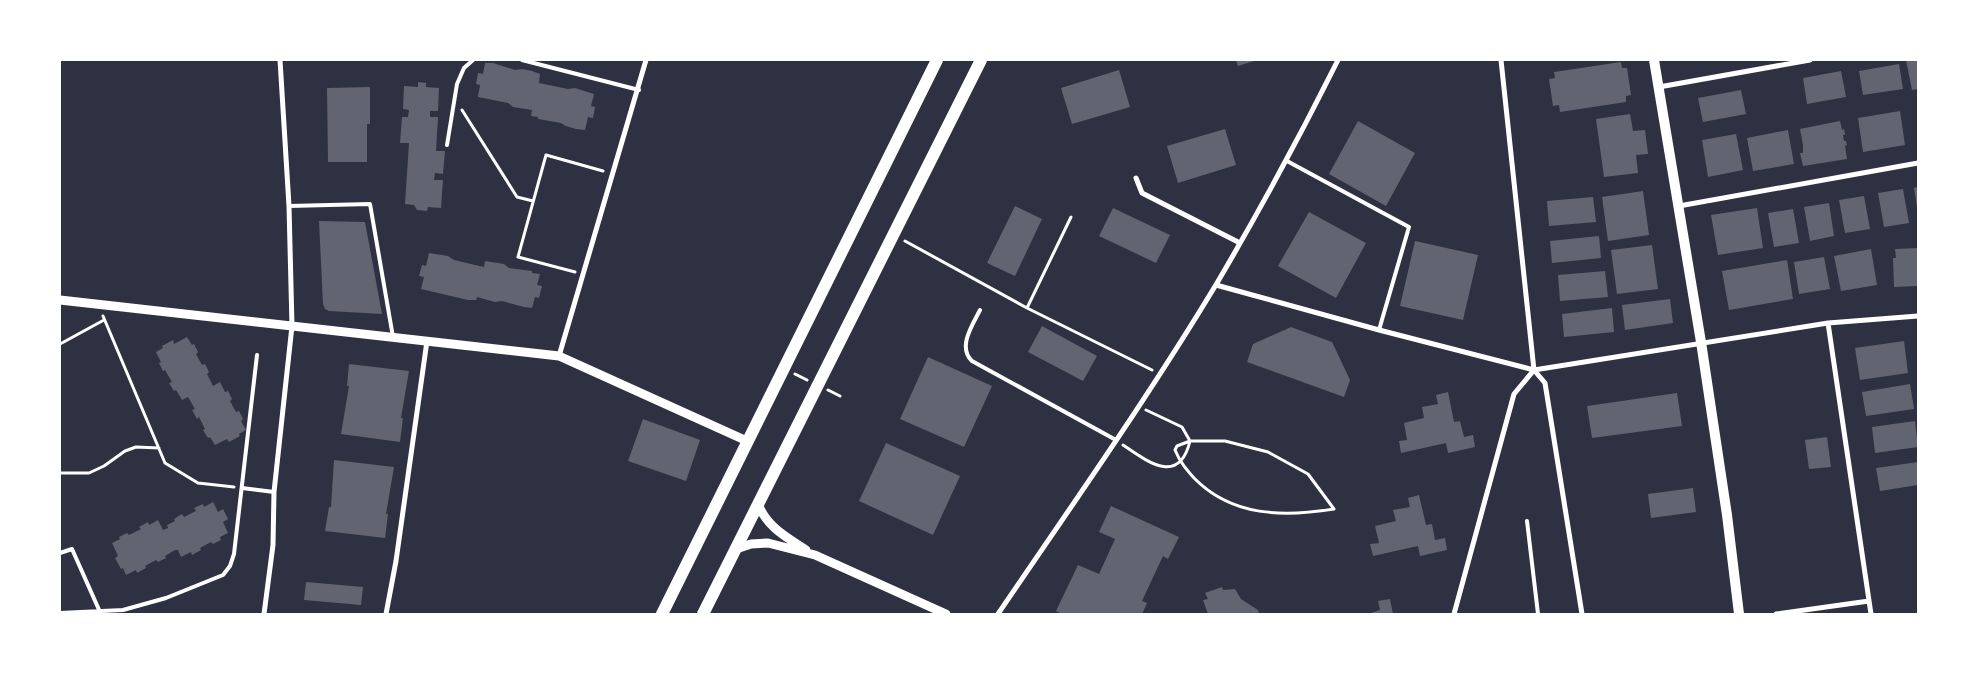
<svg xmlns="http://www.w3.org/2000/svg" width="1978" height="674" font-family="Mulish,sans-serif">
<rect width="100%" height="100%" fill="#2d3142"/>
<path fill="#626471" d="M1236 60H1257L1238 66Z
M1906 60H1918V89L1912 90Z
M1621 62 1622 68H1627L1631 95 1626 96V102L1560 112 1559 105 1553 106 1549 79 1555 78 1554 72Z
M485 63H493L515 70 522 69 532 71 540 74 539 83 568 89 575 88 594 94 591 106 595 107 593 118 588 117 585 130 576 129 566 126 561 123 538 119V117L531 116 532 110 513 107 508 103 478 97 480 85 476 84 478 73 483 74Z
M1899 64 1903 89 1863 95 1859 71Z
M1119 70 1130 107 1072 124 1061 88Z
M1841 71 1846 97 1807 104 1803 78Z
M418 82 426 83V87L439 88 438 111H430V117H438L436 151H445L443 174 435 173 434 180H443L441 208 428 207 427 211 417 210 414 205 405 204 409 143H400L402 117H408L409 110 403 109 404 86 418 87Z
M370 87V124H367V162H328L327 88Z
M1741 90 1746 114 1703 122 1698 98Z
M1900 111 1905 145 1863 152 1858 118Z
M1630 114 1633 131 1645 130 1648 154 1636 155 1638 173 1604 177 1596 119Z
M1358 121 1415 153 1386 206 1329 174Z
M1840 121 1842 130 1844 129 1845 135H1843L1844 141H1846L1847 145 1845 146 1847 159 1803 166 1800 153H1803V145L1800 129Z
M1225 129 1236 165 1178 183 1167 146Z
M1788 130 1794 164 1753 171 1747 138Z
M1736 134 1743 170 1708 177 1702 140Z
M1918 187V207H1917L1914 188Z
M1903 189 1909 223 1884 227 1878 193Z
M1643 191 1649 235 1608 241 1602 197Z
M1864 196 1870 229 1845 233 1839 200Z
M1593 197 1596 222 1549 226 1547 201Z
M1829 203 1834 236 1810 241 1804 207Z
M1015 206 1042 219 1015 276 987 263Z
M1113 208 1170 235 1156 263 1099 236Z
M1757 208 1763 248 1718 255 1711 215Z
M1793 209 1799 243 1774 247 1768 213Z
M1309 212 1366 243 1336 298 1278 266Z
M319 221 365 222 382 314 329 311 325 309 323 304Z
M1599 236 1601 258 1552 263 1550 241Z
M1415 241 1478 255 1463 320 1400 306Z
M1652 245 1658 289 1617 294 1611 250Z
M1918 248V286L1894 287 1893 258H1896L1895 249Z
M1871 249 1877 285 1841 291 1834 256Z
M429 253 448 256 454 260 484 267 485 261 504 264 509 268 532 271V273L540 274 537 285 542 286 539 298 535 297 532 308 524 307 502 301 495 302 477 297 476 300H468L421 289 424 277 419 276 422 265 426 266Z
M1824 257 1830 289 1799 294 1794 262Z
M1787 260 1793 299 1729 310 1722 271Z
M1605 271 1608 297 1560 301 1558 275Z
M1670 299 1673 323 1625 330 1622 305Z
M1612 308 1614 332 1564 337 1562 314Z
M1042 326 1097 356 1083 381 1028 352Z
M1291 327 1332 342 1350 380 1344 397 1247 362 1253 344Z
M187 337 192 345 194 344 198 352 196 354 202 365 205 364 209 372 207 374 213 386 220 382 225 392 228 391 232 399 230 401 236 412 239 411 243 419 241 421 246 430 239 434 240 436 229 442 227 439 215 445 210 437 208 438 203 430 205 429 199 417 197 419 192 410 195 409 188 397 182 400 176 390 174 391 169 383 172 382 165 370 163 371 159 363 161 362 156 352 163 348 162 346 173 340 174 344Z
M1904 341 1908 373 1860 380 1855 348Z
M928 357 992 386 964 447 900 419Z
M349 364 409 371 401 418H403L400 442 341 434 349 386H347Z
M1910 384 1914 409 1866 416 1862 392Z
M1448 392 1454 422 1460 421 1464 437 1473 435 1475 447 1448 453 1446 443 1401 453 1399 441 1407 440 1404 423 1424 418 1422 407 1438 404 1436 395Z
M1677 393 1682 426 1592 438 1587 406Z
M643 419 700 440 686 481 628 461Z
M1915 421 1918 447 1875 453 1872 427Z
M1827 437 1831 467 1809 469 1805 440Z
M886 443 960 476 933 535 859 501Z
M334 460 394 467 386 514H388L385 538 325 531 329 507H331Z
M1918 462V485L1880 491 1876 468Z
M1693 488 1696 512 1651 518 1648 494Z
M1419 495 1426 525 1432 524 1435 540 1445 538 1447 550 1420 556 1418 546 1373 556 1370 544 1379 543 1375 526 1396 521 1393 510 1410 507 1408 498Z
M213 502 218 512 223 509 228 519 223 522 228 533 220 537 221 540 213 544 211 542 200 548 201 550 192 555 191 552 181 557 178 550H175L165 556 166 558 158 562 156 560 145 566 146 568 137 573 136 570 126 575 123 568 121 569 115 558 118 556 112 543 120 539 119 537 127 533 129 535 141 529 139 527 148 522 149 525 158 520 163 530 168 528 167 525 175 521 174 519 182 514 184 517 196 511 194 508 203 504 204 507Z
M1111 506 1179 537 1168 559 1163 556 1142 601 1147 603 1142 614H1062L1056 611 1078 565 1099 574 1115 539 1099 532Z
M306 582 363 587 361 605 304 600Z
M1222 587 1223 590 1235 589 1241 599 1258 610 1259 614H1208L1203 600 1208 599 1205 593Z
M1390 599 1393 614H1368L1380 610 1378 601Z"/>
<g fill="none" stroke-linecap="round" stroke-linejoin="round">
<path stroke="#fff" stroke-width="3" d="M462 110 517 197 533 201
M905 241 1027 308 1152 370
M575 272 518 257 546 155 603 171
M1027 308 1071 217
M103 316 165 463 198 483 234 487
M60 344 104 320
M795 374 807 380
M828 390 840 396
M1190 441H1225L1268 452 1308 474 1334 509C1284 517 1232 517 1194 478 1186 469 1180 462 1175 450L1177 446Z
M1123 445C1148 462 1179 486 1190 441L1182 427 1146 410
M60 473H89L104 466 125 451 136 447 159 448"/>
<path stroke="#fff" stroke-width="4" d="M522 60 639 90
M447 145 457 84 464 68 473 60
M1287 161 1409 227 1379 330
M289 206 370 204 393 337
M980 310C973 324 957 347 972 361L1116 440
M242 488 274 492
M1527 521 1538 614
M60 553 72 549 100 612
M60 613 123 610 166 598 223 575 230 566 234 554 257 355"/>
<path stroke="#fff" stroke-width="5" d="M1501 60 1534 370 1545 383 1582 614
M1659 87 1810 60
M1136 178 1142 193 1240 243
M1679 206 1918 163
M1216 285 1379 330 1534 370 1828 323 1918 316
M1828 323 1871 614
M559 356 646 60
M264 614 273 545 274 492 292 326 289 206 280 60
M386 614 396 561 427 341
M998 614C1072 505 1149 396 1217 283 1260 210 1300 136 1338 60
M1454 614 1514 394 1534 370
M1776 614 1869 601"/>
<path stroke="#fff" stroke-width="9" d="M60 300 559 356 747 441
M758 504C767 527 786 537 806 550
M736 549 751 544 768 543 815 555 946 614"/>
<path stroke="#fff" stroke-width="10" d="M1654 60 1701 342 1727 515 1739 614"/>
<path stroke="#fff" stroke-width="12" d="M662 614 937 60
M703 614 981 60"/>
</g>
<rect width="1978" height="674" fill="none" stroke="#ffffff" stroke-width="122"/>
</svg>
